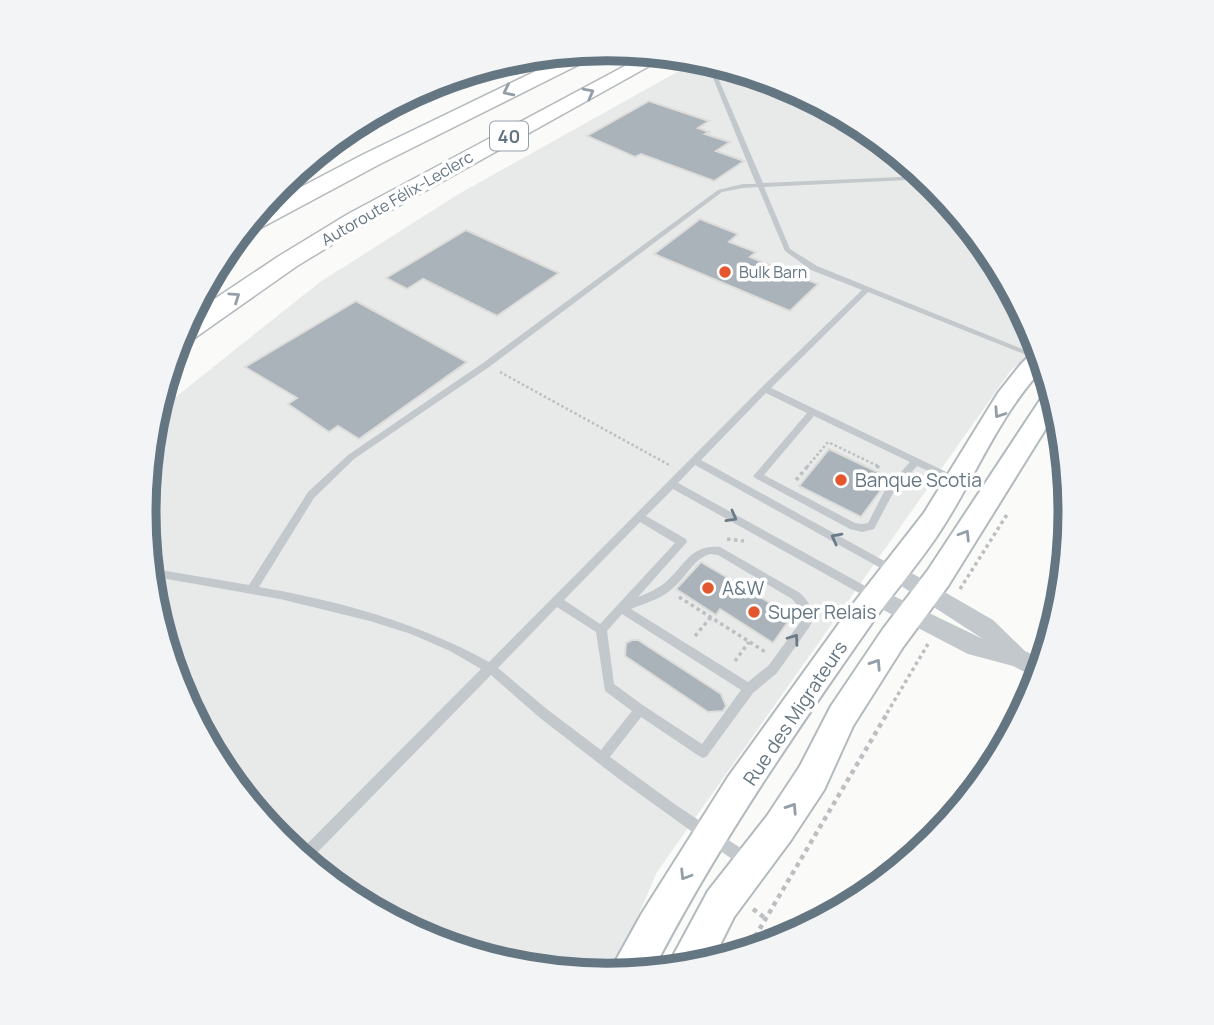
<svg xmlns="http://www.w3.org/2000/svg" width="1214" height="1025" font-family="Manrope,sans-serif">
<rect width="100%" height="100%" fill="#fafaf8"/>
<path fill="#e8e9e9" d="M739 71 785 84 865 127 935 185 993 255 1039 347 1011 370 657 872 612 975 516 967 429 941 349 898 279 840 221 770 179 690 152 603 144 512 152 422 154 417 172 400 320 282 457 195 677 72Z"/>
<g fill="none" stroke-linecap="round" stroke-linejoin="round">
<path stroke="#bbc7cb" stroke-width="3.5" d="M369 121 410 102"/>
<path stroke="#bbc7cb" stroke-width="4.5" d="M341 134 373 119"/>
</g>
<path fill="#aab3b9" stroke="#dcdcda" stroke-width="2" d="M649 101 709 121 698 128 709 132 705 134 730 142 716 151 744 161 714 181 641 154 635 157 587 136Z
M700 219 738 234 729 242 756 252 750 257 818 284 790 311 654 254Z
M466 230 559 273 497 316 423 279 407 289 386 278Z
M356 301 467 362 359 439 338 426 329 432 288 404 297 398 245 367Z
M829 449 890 478 861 517 799 486Z
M701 562 792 616 773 643 720 609 716 615 676 589Z
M632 640H638L721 694 726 706 723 711 708 712 625 656 626 643Z"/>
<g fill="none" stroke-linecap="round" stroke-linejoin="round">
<defs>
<path id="secondary" d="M1040 350 1045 366C998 415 974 481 937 536 918 564 896 590 876 617 796 731 716 847 652 972L611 976 616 960 642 913 728 777 853 604 924 513 998 393 1021 364 1034 351Z
M1052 389 1058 409 948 586 903 647 853 726 824 790 791 840 734 917 711 963 669 970 674 954 708 891 767 816 800 766 831 706 883 629 928 570 1046 391Z"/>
<path id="highway" d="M600 50 598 55 380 164 253 232 239 233 259 209 364 154 575 52Z
M649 53 669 55 366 224 297 266 189 342 176 344 189 316 279 256 348 214Z"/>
</defs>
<use href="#secondary" stroke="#b3babf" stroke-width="4"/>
<use href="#highway" stroke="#b4b9bd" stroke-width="3"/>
<path stroke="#bbbfc2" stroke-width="2.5" stroke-dasharray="2.5 2.5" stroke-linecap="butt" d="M500 372 671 466
M807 467 828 442 880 467"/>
<path stroke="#bbbfc2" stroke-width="3.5" stroke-dasharray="3.5 3.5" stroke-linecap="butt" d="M876 466 881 468
M796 480 808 466
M727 539 744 541
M960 589 1008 513
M679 597 767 653
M695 636 711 617
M735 661 749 642
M887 713 928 644"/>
<path stroke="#bbbfc2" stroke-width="4.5" stroke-dasharray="4.5 4.5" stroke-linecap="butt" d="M753 909 765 918
M746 952 888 712"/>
<path fill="#c3c8cc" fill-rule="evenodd" d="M716 76H755L761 77 719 80 763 183 924 176 928 179 764 187 790 249 817 266 1042 357 1044 362 868 292 771 388 961 479 963 481 961 483H955L917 466 892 495 874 529 862 532 850 529 755 478 753 476 755 474 807 413 766 393 701 460 899 569 900 572 899 575 895 576 695 465 678 483 878 593 879 596 878 599 874 600 870 599 673 489 646 516 686 539 687 542 638 597C649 593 659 588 667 581 686 564 690 545 720 547L800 593C810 603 816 612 810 626L777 673 753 693 707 756 703 758 699 756 641 717 610 757 676 805 751 855 753 860 751 865 746 867 741 865 691 831 619 779 540 718 491 675 307 863 297 854 481 669 450 651 411 634 370 621 280 599 150 576 149 568 249 585 308 492 348 455 483 363 718 190 743 184H756L713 78ZM758 187 785 251 811 270 862 290 762 387 489 662C417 622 339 601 259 587L314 498 354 459 489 367 722 192 743 188ZM814 416 910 462 885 490 868 523 862 524 855 523 764 475ZM640 522 675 543 600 624 564 600ZM710 554 718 555 792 599 802 611 801 621 769 665 748 682 631 609C645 603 661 599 672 589 686 578 693 559 710 554ZM557 607 596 632 605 691 632 711 601 750 548 710 498 668ZM622 614 741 690 702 744 644 706 614 684 607 631Z"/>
<path fill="#c3c8cc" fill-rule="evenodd" d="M896 564 993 620 1025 651 1044 660 1038 679 1013 666 968 654 868 602 865 596 868 590 875 587 983 639 889 578 886 572 889 566Z"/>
<use href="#secondary" fill="#fff" fill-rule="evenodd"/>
<use href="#highway" fill="#fff" fill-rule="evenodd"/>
</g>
<defs><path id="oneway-chevron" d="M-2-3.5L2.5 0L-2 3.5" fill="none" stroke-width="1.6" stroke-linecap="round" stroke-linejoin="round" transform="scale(1.75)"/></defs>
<g stroke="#939fa8">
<use href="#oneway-chevron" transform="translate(508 91) rotate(154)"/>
<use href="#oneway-chevron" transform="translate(589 93) rotate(-28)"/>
<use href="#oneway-chevron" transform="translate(235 297) rotate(-34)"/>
<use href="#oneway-chevron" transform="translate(999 413) rotate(124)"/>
<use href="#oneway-chevron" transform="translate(965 535) rotate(-58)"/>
<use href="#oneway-chevron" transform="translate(876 664) rotate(-57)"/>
<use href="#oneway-chevron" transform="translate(792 808) rotate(-57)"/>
<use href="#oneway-chevron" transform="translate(685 875) rotate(122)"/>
</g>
<g stroke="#6a7a87">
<use href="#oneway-chevron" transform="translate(732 517) rotate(29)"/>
<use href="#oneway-chevron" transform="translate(836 538) rotate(-152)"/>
<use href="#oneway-chevron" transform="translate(794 639) rotate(-54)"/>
</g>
<g fill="#e4572e" stroke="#fff" stroke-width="2.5">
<circle cx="725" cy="272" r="7"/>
<circle cx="841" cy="480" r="7"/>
<circle cx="708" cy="588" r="7"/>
<circle cx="754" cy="612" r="7"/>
</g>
<g text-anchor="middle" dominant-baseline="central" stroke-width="7" stroke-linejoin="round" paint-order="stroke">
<g font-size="16" fill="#657683" stroke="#fff">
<text transform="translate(397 198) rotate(-30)">Autoroute Félix-Leclerc</text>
</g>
<g font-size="16" fill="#657683" stroke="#fff" text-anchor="start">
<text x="739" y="272">Bulk Barn</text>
</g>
<rect fill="#fff" stroke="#939fa8" stroke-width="2" x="490" y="121.5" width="38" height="29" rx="5"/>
<g font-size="18" font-weight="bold" fill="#657683">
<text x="509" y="136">40</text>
</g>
<g font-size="19" fill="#657683" stroke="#fff" text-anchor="start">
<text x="855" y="480">Banque Scotia</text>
<text x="722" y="588">A&amp;W</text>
<text x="768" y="612">Super Relais</text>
</g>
<g font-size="19" fill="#657683" stroke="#fff">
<text transform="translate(795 713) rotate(-56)">Rue des Migrateurs</text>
</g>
</g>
<path d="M0 0H1214V1025H0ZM156 512a451 451 0 1 1 902 0a451 451 0 1 1-902 0Z" fill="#f3f4f5" fill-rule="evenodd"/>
<path fill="none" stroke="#657683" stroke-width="9" d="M156 512a451 451 0 1 1 902 0a451 451 0 1 1-902 0Z"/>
</svg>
